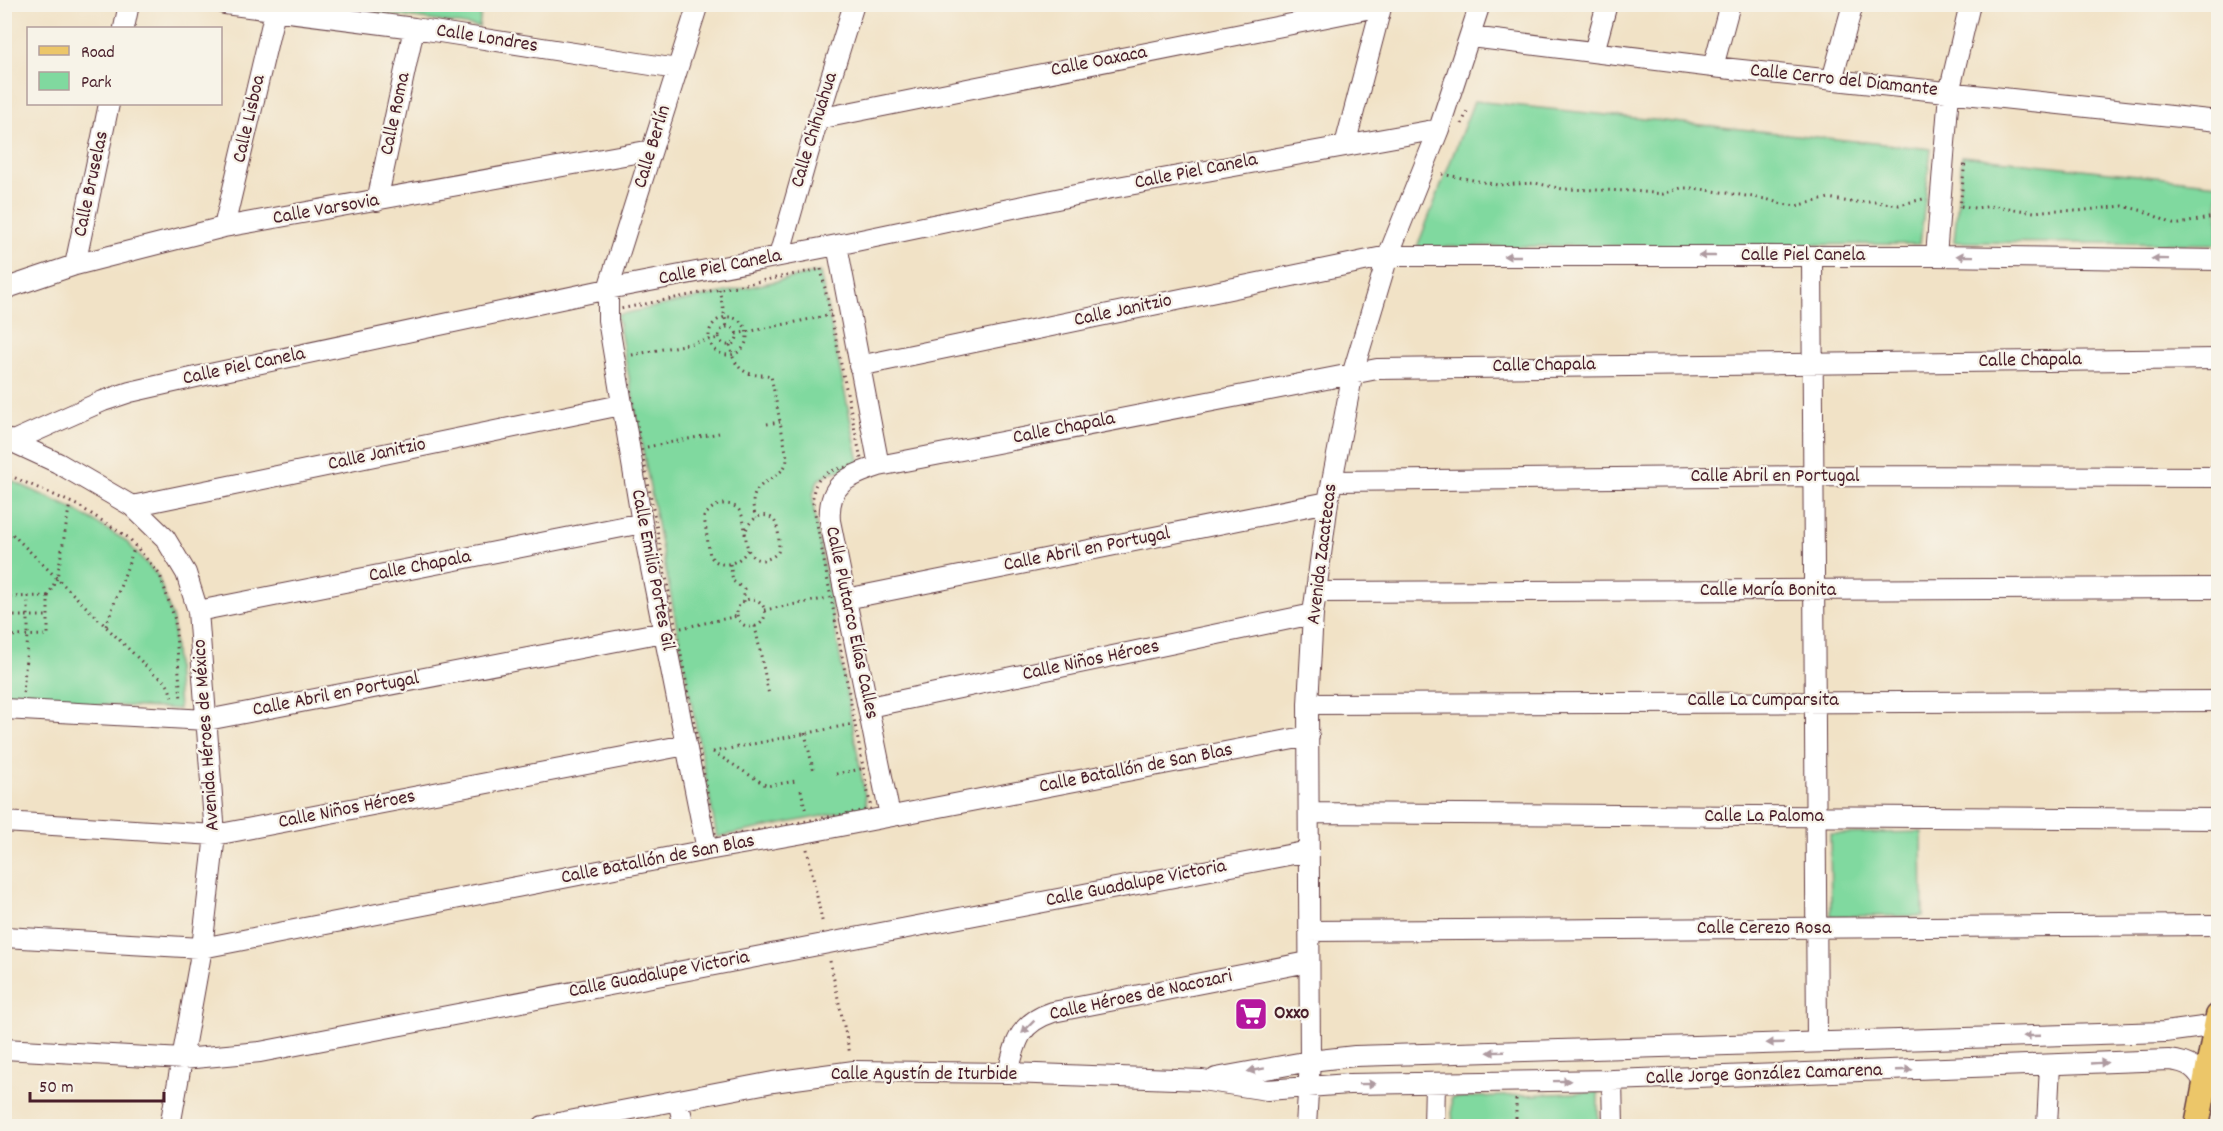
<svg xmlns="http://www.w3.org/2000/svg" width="2223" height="1131" font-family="Dekko,sans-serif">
<rect width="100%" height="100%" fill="#f7f3e8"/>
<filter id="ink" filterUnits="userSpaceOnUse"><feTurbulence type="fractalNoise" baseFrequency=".0167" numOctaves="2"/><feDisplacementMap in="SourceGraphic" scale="12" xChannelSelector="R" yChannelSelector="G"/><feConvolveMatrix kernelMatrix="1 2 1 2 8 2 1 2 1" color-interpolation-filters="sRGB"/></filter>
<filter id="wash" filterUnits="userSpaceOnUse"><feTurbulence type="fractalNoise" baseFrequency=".008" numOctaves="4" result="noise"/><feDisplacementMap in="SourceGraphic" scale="24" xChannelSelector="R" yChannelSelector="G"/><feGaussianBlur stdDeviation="1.35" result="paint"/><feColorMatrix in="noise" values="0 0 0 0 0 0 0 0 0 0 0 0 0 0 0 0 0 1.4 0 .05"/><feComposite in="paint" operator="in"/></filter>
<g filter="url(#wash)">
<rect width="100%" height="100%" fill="#f1e2c6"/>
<path fill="#80d99f" stroke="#657c65" stroke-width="1.5" d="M322 5H482L479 27Z
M1474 101 1931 149 1920 244 1417 247Z
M1962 156 2218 184V244L1954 242Z
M820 272 860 466 829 473 818 480 813 495 814 511 867 807 717 837 617 315Z
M4 477 75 510 125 540 158 576 173 620 179 709 5 700Z
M1922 832 1923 916H1831L1830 834Z
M1598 1092V1126H1453L1451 1098Z"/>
</g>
<g filter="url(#ink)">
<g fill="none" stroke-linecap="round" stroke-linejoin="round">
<defs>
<path id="minor" d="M225 4 414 28 677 69
M698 4 608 289V320L642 523 707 850
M124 28 129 4
M1471 37 1713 67 2218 121
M1594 52 1607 4
M1713 67 1730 4
M1832 80 1853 4
M818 119 1381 6
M1345 145 1382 4
M377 201 414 28
M224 227 275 11
M837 245 879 466
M779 256 818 119 854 4
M1936 256 1949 93 1970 4
M1812 257 1817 1042
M75 265 109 104
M4 289 75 265 224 227 652 150
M859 366 1388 256H1936L2218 260
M4 438 58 463 132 506 165 538 186 573 198 611 215 835 202 948 170 1126
M11 442 103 401 130 392 196 377 608 289 837 245 1090 192 1439 129
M1332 481 1814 476 2218 477
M132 506 621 405
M1317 592 2218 588
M846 599 1328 502
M198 611 642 523
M1308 704 2218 701
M869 707 1313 614
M4 709 207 720 663 632
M1310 813 2218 819
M890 816 830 521C827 484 848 476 879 466L1377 369 2218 359
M4 822 215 835 686 745
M1309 931 2218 925
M4 937 202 948 707 850 804 833 1309 736
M4 1049 183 1059 260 1052 1309 851
M1008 1073C1016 1041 1019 1023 1053 1012L1308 962
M1216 1078 1310 1061 1355 1056 2165 1032 2218 1025
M1612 1080 1613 1126
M678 1101 684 1126
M543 1126 773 1082 854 1071 1008 1073 1202 1080 1267 1090 1349 1084 1612 1080 2169 1060C2189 1062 2197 1068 2206 1086
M1306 1126 1310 1061 1308 704 1313 614 1328 502 1353 372 1388 256 1439 129 1480 4
M1434 1126 1435 1083
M2047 1126 2050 1065"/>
<path id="major" d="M2197 1126 2218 1016"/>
</defs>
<use href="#minor" stroke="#633c42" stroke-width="22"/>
<use href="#major" stroke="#633c42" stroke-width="27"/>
<path stroke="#633c42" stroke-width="3" stroke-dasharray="1.5 4.5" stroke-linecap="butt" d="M1462 124 1467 111
M1442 174 1498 185 1535 183 1563 189 1633 191 1663 194 1681 188H1694L1766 199 1782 204 1796 206 1829 198 1849 202H1876L1899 205 1923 199
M1961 206 1975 208 1995 206 2034 212 2054 210 2077 211 2123 206 2144 211 2173 224H2180L2218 216
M1960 208 1965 161
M821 269 862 464C837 469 811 470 813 503L871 809 716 838 615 310Z
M719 289 727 327
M709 336a19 19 0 1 1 38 0a19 19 0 1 1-38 0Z
M719 336a9 9 0 1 1 18 0a9 9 0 1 1-18 0Z
M736 334 831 315
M730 345C732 358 737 371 752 374 759 376 765 374 771 376L787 457C788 483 741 476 756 518
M632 355 719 338
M767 424 780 422
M647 447 719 433
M4 473 79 506 129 538 160 575 175 620 181 700
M4 526 154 674C166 680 170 686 172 700
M745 535C746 523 760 509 773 519 779 525 780 545 778 552 773 557 768 560 761 560 733 557 759 503 723 504 714 505 709 510 704 517L710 556C722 571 739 563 748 550
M730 564 733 581 744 589V602
M4 582 8 590V597
M48 596V635L8 636V597Z
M48 596 57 578 70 503
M737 613a14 14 0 1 1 28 0a14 14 0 1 1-28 0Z
M764 610 829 598
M8 616H48
M106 626 135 546
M755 626 769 695
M681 628 738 616
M23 693 28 636V596
M805 733 813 769
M713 752 853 724
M713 752 767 786 796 781
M836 774 861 769
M801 790 806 813
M807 849 823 925
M830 961 850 1054
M1516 1099V1126
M1511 1126H1520"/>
<use href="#minor" stroke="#fff" stroke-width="20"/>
<use href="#major" stroke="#ecc669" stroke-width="24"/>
</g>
<defs><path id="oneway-solid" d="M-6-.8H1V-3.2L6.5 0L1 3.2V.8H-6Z" transform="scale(1.5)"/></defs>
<g fill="#ae9aa0">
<use href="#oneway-solid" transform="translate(1512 256) rotate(-180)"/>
<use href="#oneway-solid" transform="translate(1707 256) rotate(-180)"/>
<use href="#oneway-solid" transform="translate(1965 256) rotate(-179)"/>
<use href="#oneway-solid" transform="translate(2160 259) rotate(-179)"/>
<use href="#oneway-solid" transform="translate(1028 1027) rotate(135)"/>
<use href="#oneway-solid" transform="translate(2032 1036) rotate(178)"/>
<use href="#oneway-solid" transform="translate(1775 1043) rotate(178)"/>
<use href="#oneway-solid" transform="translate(1496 1052) rotate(178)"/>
<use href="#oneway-solid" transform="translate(2099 1063) rotate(-3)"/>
<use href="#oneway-solid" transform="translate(1256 1070) rotate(170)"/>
<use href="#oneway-solid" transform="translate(1904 1070) rotate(-2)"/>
<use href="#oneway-solid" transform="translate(1562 1081) rotate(-1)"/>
<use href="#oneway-solid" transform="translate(1367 1084) rotate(-1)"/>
</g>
</g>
<defs>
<symbol id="supermarket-square" viewBox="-11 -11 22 22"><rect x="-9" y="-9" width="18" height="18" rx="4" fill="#b5179e" stroke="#f7f3e8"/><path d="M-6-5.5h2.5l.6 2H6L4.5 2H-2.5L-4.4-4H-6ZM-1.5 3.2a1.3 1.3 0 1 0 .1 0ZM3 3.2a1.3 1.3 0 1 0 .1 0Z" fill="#fff"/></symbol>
</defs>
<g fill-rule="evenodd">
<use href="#supermarket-square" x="1232" y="995" width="38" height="38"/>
</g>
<g text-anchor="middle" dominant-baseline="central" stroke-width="4.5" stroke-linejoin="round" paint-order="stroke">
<g font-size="20" fill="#4a1f2b" stroke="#f7f3e8">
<text transform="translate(487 39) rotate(9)">Calle Londres</text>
<text transform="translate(1099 62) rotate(-11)">Calle Oaxaca</text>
<text transform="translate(1844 81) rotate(6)">Calle Cerro del Diamante</text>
<text transform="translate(396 114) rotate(-78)">Calle Roma</text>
<text transform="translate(250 119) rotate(-77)">Calle Lisboa</text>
<text transform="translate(815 130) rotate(-73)">Calle Chihuahua</text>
<text transform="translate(653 147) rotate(-73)">Calle Berlín</text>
<text transform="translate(1196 172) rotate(-11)">Calle Piel Canela</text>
<text transform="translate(92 184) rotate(-78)">Calle Bruselas</text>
<text transform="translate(326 210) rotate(-10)">Calle Varsovia</text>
<text x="1803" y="256">Calle Piel Canela</text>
<text transform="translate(720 268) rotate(-11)">Calle Piel Canela</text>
<text transform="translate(1123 311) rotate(-12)">Calle Janitzio</text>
<text transform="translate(2030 361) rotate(-1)">Calle Chapala</text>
<text transform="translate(1544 366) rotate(-1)">Calle Chapala</text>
<text transform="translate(244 367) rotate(-12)">Calle Piel Canela</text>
<text transform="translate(1064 429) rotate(-11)">Calle Chapala</text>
<text transform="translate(377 455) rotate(-12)">Calle Janitzio</text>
<text x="1775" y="477">Calle Abril en Portugal</text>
<text transform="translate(1087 550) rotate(-11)">Calle Abril en Portugal</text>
<text transform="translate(1323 554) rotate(-83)">Avenida Zacatecas</text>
<text transform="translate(420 567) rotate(-11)">Calle Chapala</text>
<text transform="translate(652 570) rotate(79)">Calle Emilio Portes Gil</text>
<text x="1768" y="591">Calle María Bonita</text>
<text transform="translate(851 623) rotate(78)">Calle Plutarco Elías Calles</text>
<text transform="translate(1091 661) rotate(-12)">Calle Niños Héroes</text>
<text transform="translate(336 695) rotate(-11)">Calle Abril en Portugal</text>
<text x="1763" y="701">Calle La Cumparsita</text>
<text transform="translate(207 735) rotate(-94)">Avenida Héroes de México</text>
<text transform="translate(1136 769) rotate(-11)">Calle Batallón de San Blas</text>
<text transform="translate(347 810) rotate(-11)">Calle Niños Héroes</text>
<text x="1764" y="817">Calle La Paloma</text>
<text transform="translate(658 860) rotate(-11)">Calle Batallón de San Blas</text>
<text transform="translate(1136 884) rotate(-11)">Calle Guadalupe Victoria</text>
<text x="1764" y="929">Calle Cerezo Rosa</text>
<text transform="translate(659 975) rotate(-11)">Calle Guadalupe Victoria</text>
<text transform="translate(1141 996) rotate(-12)">Calle Héroes de Nacozari</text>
<text x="924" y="1075">Calle Agustín de Iturbide</text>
<text transform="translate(1764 1075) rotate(-2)">Calle Jorge González Camarena</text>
</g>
<g font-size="20" font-weight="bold" fill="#4a1f2b" stroke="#f7f3e8" text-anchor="start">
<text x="1274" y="1014">Oxxo</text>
</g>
</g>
<rect width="2223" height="1131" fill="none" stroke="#f7f3e8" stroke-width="24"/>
<rect x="27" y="27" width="195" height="78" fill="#f7f3e8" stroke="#b29e9c" stroke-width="1.5"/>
<rect x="39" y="46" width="30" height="9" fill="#ecc669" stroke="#b29e9c" stroke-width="1.5"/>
<text x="81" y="57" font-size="18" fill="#4a1f2b">Road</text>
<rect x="39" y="72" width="30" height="18" fill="#80d99f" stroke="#b29e9c" stroke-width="1.5"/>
<text x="81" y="87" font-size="18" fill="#4a1f2b">Park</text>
<path d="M30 1092v9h134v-9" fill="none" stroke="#4a1f2b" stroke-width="3"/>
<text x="39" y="1092" font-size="18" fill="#4a1f2b" stroke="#f7f3e8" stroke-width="4.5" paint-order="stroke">50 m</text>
</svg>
